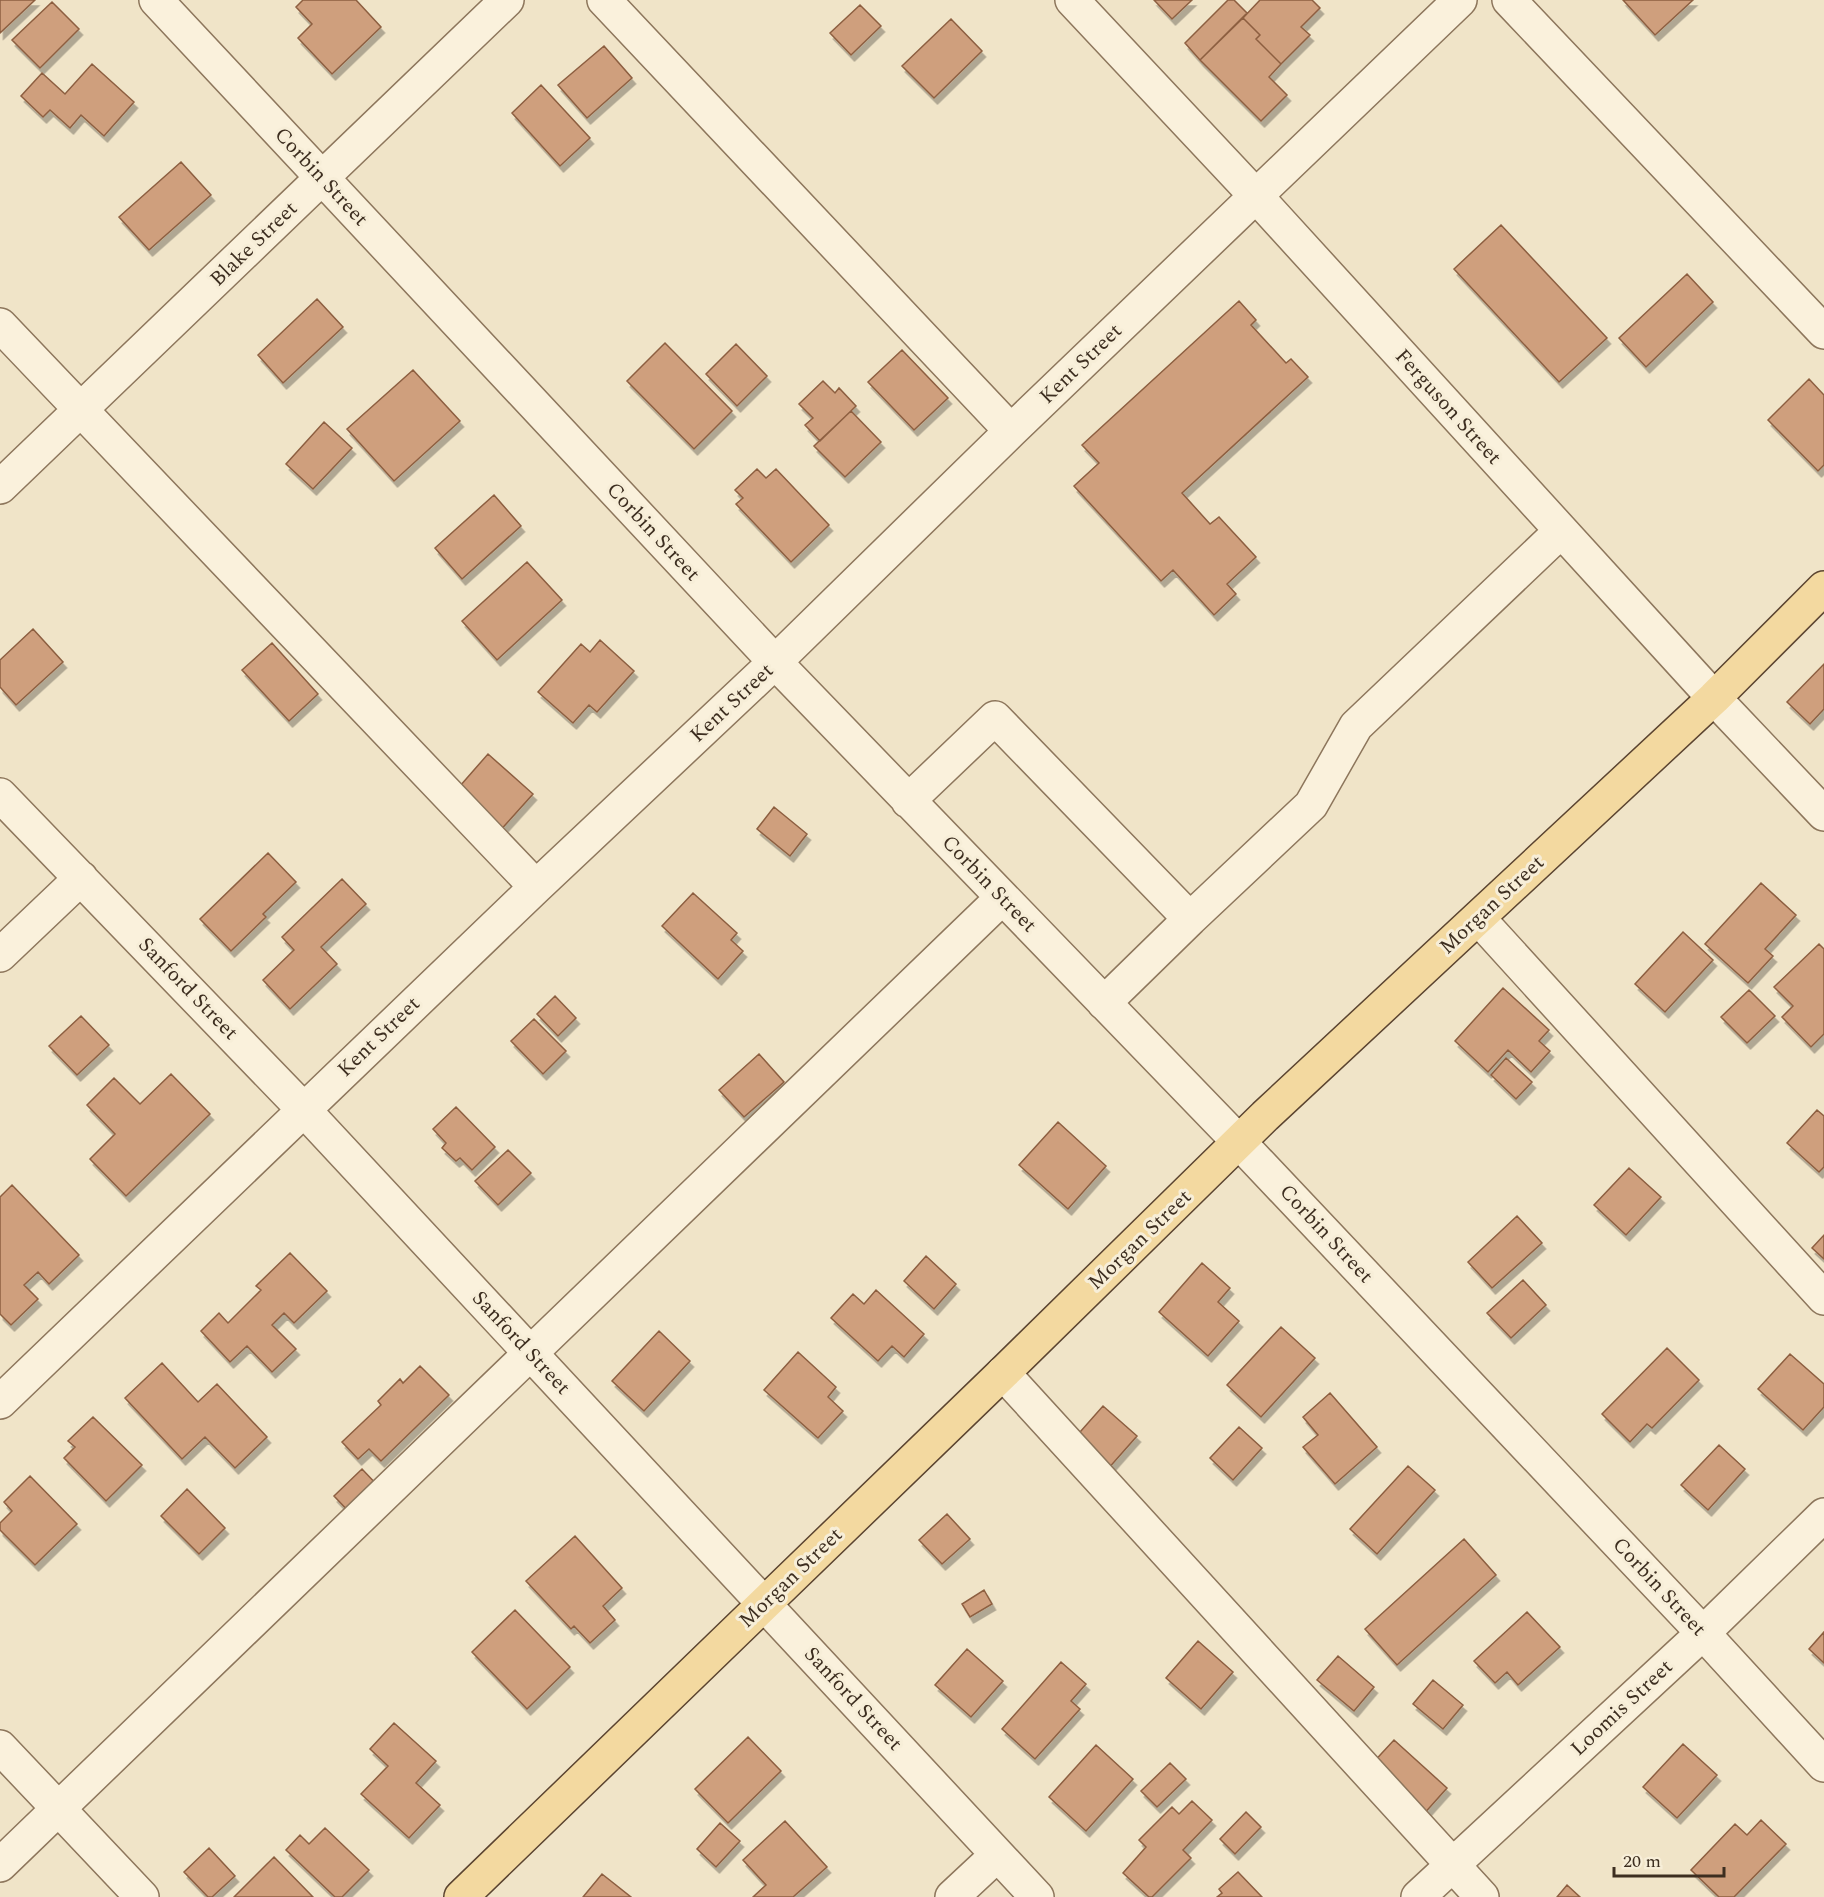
<svg xmlns="http://www.w3.org/2000/svg" width="1824" height="1897" font-family="Spectral,serif">
<defs>
<filter id="shadow"><feDropShadow dx="3.5" dy="6" stdDeviation="0" flood-color="#0004"/></filter>
</defs>
<rect width="100%" height="100%" fill="#f0e4c8"/>
<path fill="#cf9f7d" stroke="#8d5f41" stroke-width="1.5" filter="url(#shadow)" d="M0 0H35L0 33Z
M303 0H356L381 27 332 74 298 38 312 24 296 7Z
M1154 0H1192L1172 19Z
M1228 0H1234L1247 13 1200 60 1185 43Z
M1260 0H1312L1320 8 1301 27 1310 35 1281 64 1256 39 1260 35 1243 18Z
M1623 0H1693L1655 35Z
M52 2 79 29 40 68 12 40Z
M860 5 881 26 851 55 830 33Z
M1243 18 1260 35 1256 39 1281 64 1269 77 1287 95 1261 121 1200 60Z
M951 19 982 51 934 98 902 66Z
M604 46 632 78 587 118 558 85Z
M92 64 134 102 104 136 81 115 70 128 50 110 43 117 21 96 42 73 65 94Z
M541 85 590 138 560 166 512 113Z
M181 162 211 195 149 250 119 217Z
M1501 225 1607 338 1559 382 1454 269Z
M1687 274 1713 302 1646 367 1619 338Z
M317 299 343 327 283 383 258 355Z
M1239 301 1256 320 1251 325 1286 363 1291 359 1308 377 1182 493 1210 524 1219 517 1256 557 1227 584 1236 594 1214 615 1173 570 1161 581 1074 486 1099 463 1082 445Z
M665 343 732 411 694 449 627 381Z
M736 344 767 376 737 406 706 374Z
M902 350 948 398 914 430 868 382Z
M413 370 460 421 394 481 347 429Z
M1809 379 1824 395V465L1818 471 1768 420Z
M823 381 835 393 839 388 856 406 820 441 805 425 813 418 799 404Z
M851 411 881 442 845 477 814 446Z
M324 422 352 448 313 489 286 464Z
M757 469 766 478 776 469 829 525 791 562 736 504 743 498 735 490Z
M494 495 521 526 462 579 435 548Z
M527 562 562 600 497 660 462 621Z
M33 629 63 662 16 705 0 687V660Z
M600 640 634 671 597 712 589 705 573 723 538 692 581 644 590 652Z
M272 643 318 694 289 721 242 670Z
M1824 664V709L1810 724 1787 702Z
M488 754 533 794 497 834 453 794Z
M774 807 807 834 790 856 757 829Z
M268 853 296 882 263 914 266 917 231 951 200 919Z
M342 879 366 904 321 947 337 964 290 1009 263 980 294 950 282 937Z
M1761 883 1796 915 1765 949 1773 956 1748 983 1705 944Z
M693 893 737 933 731 940 743 951 718 979 662 926Z
M1683 932 1713 960 1665 1012 1635 984Z
M1819 944 1824 949V1034L1811 1047 1782 1017 1793 1006 1774 987Z
M1503 988 1549 1030 1539 1041 1550 1051 1531 1072 1508 1050 1488 1072 1455 1041Z
M1749 990 1775 1016 1747 1043 1721 1017Z
M555 996 576 1018 558 1036 537 1014Z
M81 1016 109 1045 77 1075 49 1046Z
M534 1019 566 1051 543 1074 511 1041Z
M759 1054 784 1082 744 1117 719 1090Z
M1506 1058 1532 1082 1516 1099 1491 1075Z
M171 1074 210 1114 126 1196 90 1159 115 1134 87 1105 114 1078 140 1104Z
M456 1107 495 1147 472 1170 460 1158 456 1161 442 1148 446 1143 433 1129Z
M1817 1110 1824 1116V1167L1819 1172 1787 1143Z
M1058 1122 1106 1166 1068 1209 1019 1165Z
M508 1150 531 1173 498 1205 475 1181Z
M1629 1168 1661 1197 1626 1235 1594 1205Z
M12 1185 79 1255 49 1284 38 1272 24 1285 38 1299 11 1325 0 1314V1197Z
M1517 1216 1542 1243 1492 1288 1468 1262Z
M1824 1235V1259L1812 1248Z
M290 1253 327 1291 294 1323 284 1313 272 1325 296 1349 272 1372 247 1346 230 1362 201 1331 219 1313 228 1323 261 1290 256 1286Z
M926 1256 956 1284 934 1309 904 1281Z
M1202 1263 1230 1288 1218 1302 1239 1321 1208 1356 1159 1312Z
M1523 1280 1546 1305 1511 1338 1487 1313Z
M876 1290 924 1334 904 1357 892 1346 878 1361 831 1318 853 1294 864 1304Z
M1281 1327 1315 1358 1261 1417 1227 1385Z
M659 1331 690 1361 644 1411 612 1381Z
M1667 1348 1699 1380 1652 1428 1647 1424 1630 1442 1602 1414Z
M798 1352 836 1387 828 1397 843 1411 818 1438 764 1390Z
M1790 1354 1824 1384V1407L1803 1430 1758 1389Z
M162 1363 198 1402 217 1384 267 1437 235 1468 205 1437 182 1459 125 1398Z
M420 1366 449 1395 381 1461 369 1449 358 1459 342 1442 381 1405 378 1401 400 1379 403 1383Z
M1330 1393 1377 1447 1335 1484 1303 1447 1318 1435 1303 1417Z
M1103 1406 1137 1436 1107 1470 1073 1440Z
M93 1417 142 1465 106 1501 64 1458 75 1447 68 1441Z
M1239 1427 1262 1448 1233 1480 1210 1458Z
M1719 1445 1745 1469 1708 1510 1681 1485Z
M1408 1466 1435 1490 1377 1554 1350 1529Z
M362 1469 380 1488 352 1515 334 1496Z
M30 1476 77 1524 35 1565 0 1530V1523L12 1511 4 1502Z
M187 1489 225 1528 199 1554 161 1516Z
M947 1514 970 1539 942 1564 919 1540Z
M575 1536 622 1588 603 1606 615 1620 590 1643 574 1626 571 1629 526 1581Z
M1464 1539 1496 1575 1397 1665 1365 1629Z
M984 1590 992 1604 970 1617 962 1604Z
M515 1610 570 1667 527 1709 472 1652Z
M1527 1612 1560 1647 1518 1685 1507 1672 1495 1683 1474 1661Z
M1824 1632V1663L1809 1649Z
M1198 1641 1233 1672 1201 1709 1166 1678Z
M967 1649 1003 1681 971 1717 935 1685Z
M1338 1656 1374 1687 1354 1711 1317 1680Z
M1061 1662 1086 1684 1071 1701 1080 1709 1035 1759 1002 1729Z
M1433 1680 1463 1705 1443 1729 1413 1704Z
M394 1723 436 1761 416 1783 440 1805 409 1838 361 1794 388 1766 370 1749Z
M748 1737 781 1771 728 1823 695 1789Z
M1394 1740 1447 1788 1422 1816 1369 1767Z
M1683 1744 1717 1775 1677 1818 1643 1787Z
M1096 1745 1133 1779 1086 1831 1049 1797Z
M1170 1763 1186 1779 1157 1807 1141 1791Z
M1192 1801 1212 1820 1183 1850 1191 1858 1152 1897H1149L1123 1873 1146 1847 1139 1840 1172 1807 1179 1814Z
M1246 1812 1261 1827 1235 1854 1220 1839Z
M1761 1820 1786 1844 1734 1897H1719L1691 1870 1735 1824 1747 1835Z
M785 1821 827 1867 793 1897H753L766 1885 743 1860Z
M720 1823 740 1841 716 1867 697 1849Z
M325 1828 369 1870 342 1897H335L286 1850 300 1835 309 1844Z
M209 1848 235 1876 212 1897H208L184 1872Z
M274 1857 313 1897H234Z
M1238 1872 1262 1897H1217L1222 1893 1219 1889Z
M602 1874 631 1897H583Z
M1567 1885 1580 1897H1557Z"/>
<g fill="none" stroke-linecap="round" stroke-linejoin="round">
<defs>
<path id="minor" d="M156 0 775 662 1239 1142 1703 1633 1824 1765
M604 0 1011 431
M1072 0 1256 196 1714 698 1824 814
M1509 0 1824 332
M0 325 536 887
M0 487 507 0
M0 795 304 1110 1037 1897
M908 801 995 718 1190 919 1311 805 1356 726 1561 531
M1479 919 1824 1298
M0 955 81 878
M1104 1003 1190 919
M1003 1373 1482 1897
M0 1402 536 887 775 662 1011 431 1460 0
M0 1747 142 1897
M0 1865 1002 898
M952 1897 997 1855
M1418 1897 1703 1633 1824 1515"/>
<path id="major" d="M461 1897 1003 1373 1265 1116 1714 698 1824 588"/>
</defs>
<use href="#minor" stroke="#8d765c" stroke-width="36"/>
<use href="#major" stroke="#5b4430" stroke-width="36"/>
<use href="#minor" stroke="#faf1dc" stroke-width="33"/>
<use href="#major" stroke="#f3d9a0" stroke-width="33"/>
</g>
<g text-anchor="middle" dominant-baseline="central" stroke-width="6" stroke-linejoin="round" paint-order="stroke">
<g font-size="21" fill="#3d2e20" stroke="#f7eed8">
<text transform="translate(321 177) rotate(47)">Corbin Street</text>
<text transform="translate(254 244) rotate(-44)">Blake Street</text>
<text transform="translate(1081 364) rotate(-44)">Kent Street</text>
<text transform="translate(1448 407) rotate(48)">Ferguson Street</text>
<text transform="translate(653 532) rotate(47)">Corbin Street</text>
<text transform="translate(732 703) rotate(-43)">Kent Street</text>
<text transform="translate(989 884) rotate(46)">Corbin Street</text>
<text transform="translate(1492 905) rotate(-43)">Morgan Street</text>
<text transform="translate(188 989) rotate(46)">Sanford Street</text>
<text transform="translate(379 1037) rotate(-44)">Kent Street</text>
<text transform="translate(1326 1234) rotate(47)">Corbin Street</text>
<text transform="translate(1140 1240) rotate(-44)">Morgan Street</text>
<text transform="translate(521 1343) rotate(47)">Sanford Street</text>
<text transform="translate(791 1578) rotate(-44)">Morgan Street</text>
<text transform="translate(1659 1587) rotate(47)">Corbin Street</text>
<text transform="translate(853 1699) rotate(47)">Sanford Street</text>
<text transform="translate(1622 1708) rotate(-43)">Loomis Street</text>
</g>
</g>
<path d="M1614 1867v9h110v-9" fill="none" stroke="#3d2e20" stroke-width="3"/>
<text x="1623" y="1867" font-size="18" fill="#3d2e20" stroke="#f7eed8" stroke-width="4.5" paint-order="stroke">20 m</text>
</svg>
